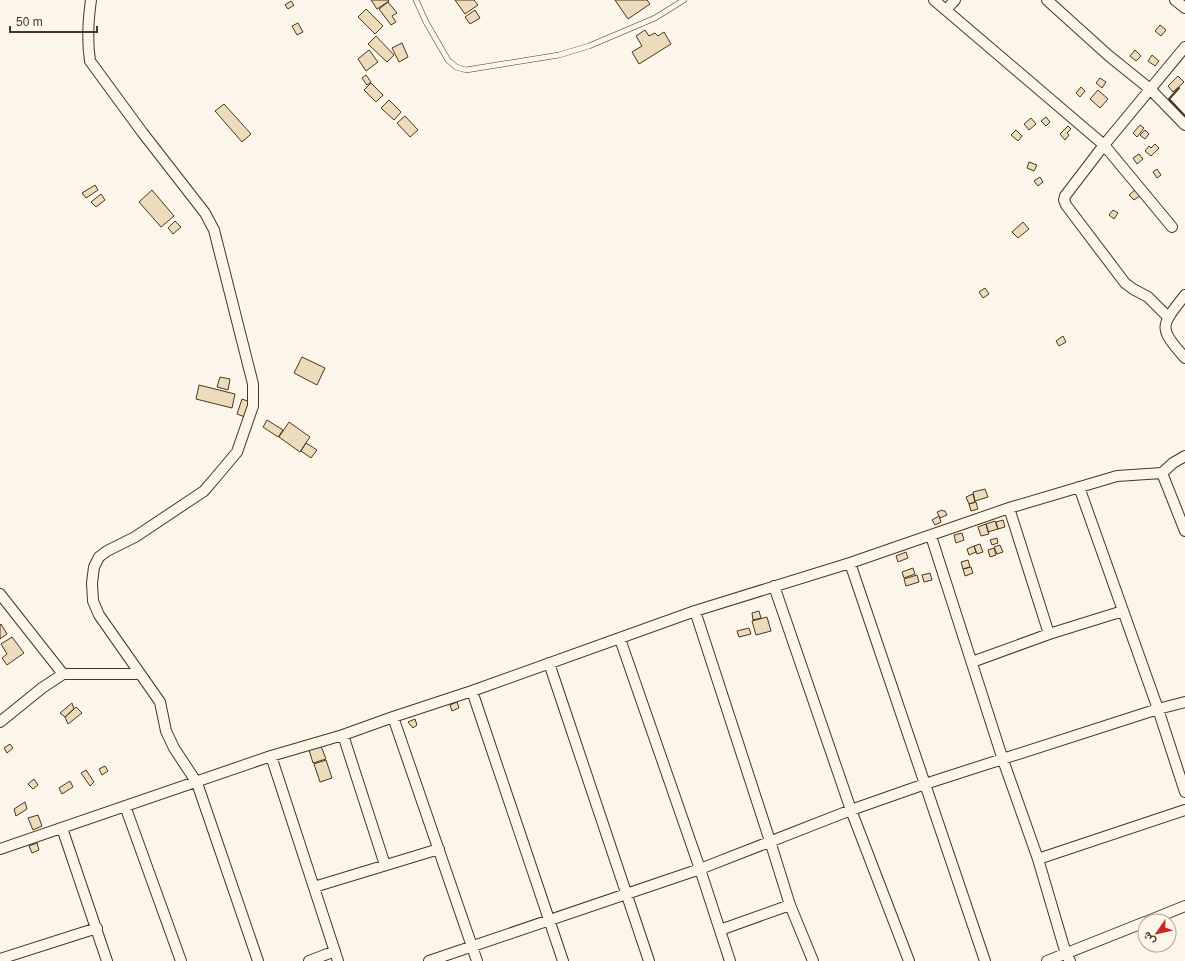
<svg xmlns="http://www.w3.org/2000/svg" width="1185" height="961" font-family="Arial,Vazirmatn,sans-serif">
<rect width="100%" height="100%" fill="#fbf6e9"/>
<path fill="#ecdcbc" stroke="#4a3520" d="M371 0H388L389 1 377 9Z
M455 0H474L478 5 465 14Z
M615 0H647L650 4 628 19Z
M291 1 294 5 288 9 285 5Z
M388 2 397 13 392 16 396 22 391 25 379 9Z
M366 9 383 26 375 34 358 17Z
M475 10 480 18 470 24 465 17Z
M298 23 303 32 297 35 292 26Z
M1160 25 1166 30 1161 36 1155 31Z
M645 30 649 36 655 33 658 36 664 32 671 44 639 64 632 52 642 46 636 36Z
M376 36 394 55 387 62 368 44Z
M402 43 408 57 399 62 392 48Z
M369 50 378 62 366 71 358 59Z
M1135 50 1141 56 1136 61 1130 56Z
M1152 55 1159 61 1155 66 1148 61Z
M366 75 371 82 367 85 362 78Z
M1178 76 1184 82 1173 92 1168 86Z
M1100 78 1106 82 1102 88 1096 83Z
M371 83 383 95 376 102 364 90Z
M1081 87 1085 91 1080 97 1076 93Z
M1098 90 1108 99 1100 108 1090 99Z
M389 100 401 112 394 120 381 108Z
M224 104 251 134 242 142 215 111Z
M405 116 418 130 410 137 397 123Z
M1046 117 1050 122 1046 126 1041 121Z
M1031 118 1036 124 1029 130 1024 124Z
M1140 125 1144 128 1137 137 1133 133Z
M1068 126 1071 129 1067 133 1069 135 1065 140 1060 134Z
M1016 130 1022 136 1018 141 1011 135Z
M1145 130 1149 134 1145 139 1140 135Z
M1155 144 1159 148 1151 156 1145 151 1149 146 1151 148Z
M1139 154 1143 159 1137 164 1133 158Z
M1029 162 1037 165 1034 171 1027 168Z
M1157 169 1161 175 1157 178 1153 172Z
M1040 177 1043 182 1038 186 1034 181Z
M95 185 98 190 86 198 82 193Z
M1136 189 1141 195 1134 200 1129 195Z
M152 190 174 216 161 227 139 202Z
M101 194 105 200 96 207 91 202Z
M1113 210 1118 213 1114 219 1109 215Z
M175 221 181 227 173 234 168 228Z
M1023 222 1029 229 1018 238 1012 232Z
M985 288 989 294 983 298 979 292Z
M1063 336 1066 342 1059 346 1056 341Z
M302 357 325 368 317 385 294 373Z
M220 377 230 379 228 390 217 387Z
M199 385 235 394 232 408 196 399Z
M242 399 250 402 245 417 237 414Z
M267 420 283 430 278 437 263 427Z
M289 422 310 437 300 452 279 437Z
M306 443 317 450 311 458 301 451Z
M985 489 988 497 975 501 973 492Z
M973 494 975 502 969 504 966 497Z
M976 502 978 509 971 511 969 504Z
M942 510 943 511H945L947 515 940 518 937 512Z
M939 516 941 522 935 525 932 520Z
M1003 520 1005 527 998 529 996 522Z
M995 521 998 529 988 532 986 524Z
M986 524 989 534 981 536 978 527Z
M962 533 964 540 956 543 954 535Z
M997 538 998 543 992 545 990 540Z
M980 544 983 552 977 554 974 546Z
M1000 545 1003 552 997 554 994 547Z
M974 546 976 552 969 555 967 549Z
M994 548 996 555 990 557 988 550Z
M906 552 908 558 898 562 896 556Z
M968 560 970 567 963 569 961 562Z
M971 567 973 573 965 576 963 569Z
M913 568 915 574 904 578 902 572Z
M930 573 932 580 924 582 922 575Z
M917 575 919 582 906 586 904 579Z
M759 611 761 618 753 620 752 613Z
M767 617 771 631 756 635 752 621Z
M1 624 7 634 0 639V625Z
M749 628 751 634 739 637 737 631Z
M12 637 24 653 7 665 2 658 7 654 1 644Z
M457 702 459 708 452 711 450 705Z
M72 703 74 709 65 717 60 713Z
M76 707 82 713 68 724 65 717Z
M415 719 417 725 413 728 408 722Z
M10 744 13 748 7 753 4 748Z
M321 746 326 759 313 763 309 750Z
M326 760 332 778 320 782 314 764Z
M105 766 108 771 102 775 99 769Z
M86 770 94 782 90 786 81 773Z
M34 779 38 785 33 789 28 784Z
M70 781 73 787 62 794 59 788Z
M25 802 27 809 16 816 14 809Z
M38 815 42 826 33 830 28 818Z
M37 843 39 850 32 853 29 846Z"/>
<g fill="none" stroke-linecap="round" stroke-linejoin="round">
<defs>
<path id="service" d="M416 0 426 22 448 60 456 67 466 70 559 55 589 46 655 18 684 0"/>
<path id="minor" d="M91 0C88 21 87 41 90 61L142 132 205 213 214 230 253 384V406L237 452 216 477 204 491 135 537 107 551 99 557 94 567 92 583 93 601 99 615 160 702 166 731 174 748 197 783 258 961
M934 0 1104 145 1172 227
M1047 0 1109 56 1150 89 1185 125
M1175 0 1185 8
M946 10 955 0
M1185 295C1160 327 1158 327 1185 358
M1168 317 1148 297 1133 289 1125 283 1066 205 1064 200 1065 196 1104 145 1185 47
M1162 473 1185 531
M1079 487 1158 709 1185 792
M1009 508 1049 634
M931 536 1003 760 1038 859 1066 954 1070 961
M850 563 985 961
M774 586 851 810 909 961
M0 594 63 674
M695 611 770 841 790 905 813 961
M620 639 700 869 730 961
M972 662 1049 634 1123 611
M549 663 649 961
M472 691 563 961
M393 717 477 961
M0 722 42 688 63 674H140
M343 735 385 865
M271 756 338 961
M125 806 181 961
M62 828 107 961
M0 849 271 756 343 735 393 717 472 691 695 611 850 563 1009 508 1117 476 1162 473 1173 463 1185 456
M1038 859 1185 810
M314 887 439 849
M1148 921 1185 906
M720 930 790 905
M0 959 97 928
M309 961 335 951
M429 961 700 869 851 810 925 784 1158 709 1185 702
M1047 961 1145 922"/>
</defs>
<use href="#service" stroke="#4a3520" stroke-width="6"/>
<use href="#minor" stroke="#4a3520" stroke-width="12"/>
<use href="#service" stroke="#fbf6e9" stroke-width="5"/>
<use href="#minor" stroke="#fbf6e9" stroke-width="10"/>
<path stroke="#4a3520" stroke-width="2" d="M1179 88 1169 99 1185 116"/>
</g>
<g transform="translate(1157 933) rotate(236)"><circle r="19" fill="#fbf6e9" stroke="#b4a999"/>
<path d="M0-3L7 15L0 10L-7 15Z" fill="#c62828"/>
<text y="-6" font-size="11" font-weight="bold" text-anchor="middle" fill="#4a3520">ش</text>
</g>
<path d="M10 26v6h87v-6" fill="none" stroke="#4a3520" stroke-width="2"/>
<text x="16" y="26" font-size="12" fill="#4a3520" stroke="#fbf6e9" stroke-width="3" paint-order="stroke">50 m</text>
</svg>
